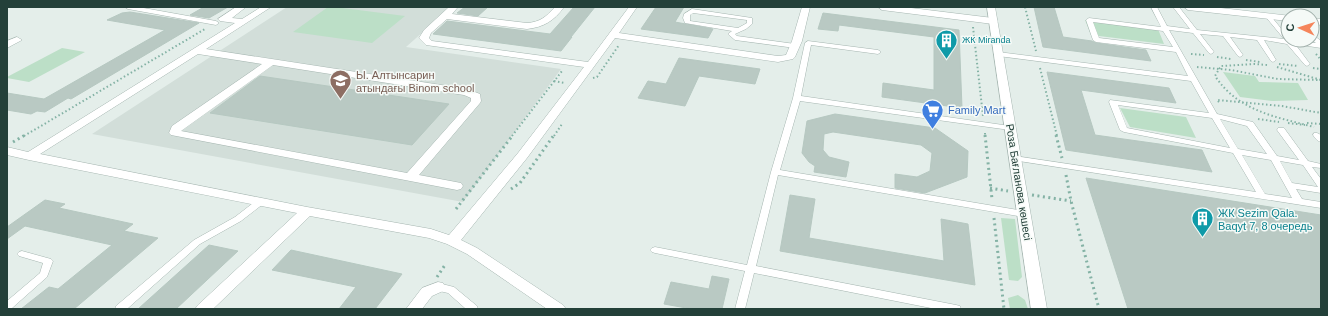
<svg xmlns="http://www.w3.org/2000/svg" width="1328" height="316" font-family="Helvetica,sans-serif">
<rect width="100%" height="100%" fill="#e4eeea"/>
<path fill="#d2ded9" d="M287 7H451L406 47 561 69 463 202 92 134Z"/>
<path fill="#bcdfc7" d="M328 7H335L405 16 372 43 293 32Z
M1085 20 1158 29 1164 44 1091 35Z
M62 48 85 52 29 82 7 78V77Z
M1223 72 1255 76 1259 82 1298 83 1308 100 1273 101 1240 97Z
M1120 108 1186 117 1196 138 1130 127Z
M1001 218 1015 219 1022 277 1018 281 1009 280Z
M1018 295 1025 300 1028 309H1010L1008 298Z"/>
<path fill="#b9c9c3" stroke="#b6c8c1" d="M204 7H228L209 18 190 15Z
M465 7H488L478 16 457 13Z
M574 7H595L571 37H572L561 51 433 34 447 21 550 34Z
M656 7H684L675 22 713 29 708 38 641 29Z
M1034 7H1054L1063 37 1092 41 1096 43 1146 50 1151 61 1043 47Z
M130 12 199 23 71 99 68 98 45 112 37 111 31 114 7 110V93L44 99 165 30 107 20 122 13Z
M823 13 959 30 962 108 882 97 883 83 934 90V37L839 25 838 31 818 29Z
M679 58 760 69 755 84 699 76 685 106 638 98 648 81 666 84Z
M1047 72 1169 88 1176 103 1081 90 1095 135 1202 150 1212 172 1066 150Z
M260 76 449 104 412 145 210 113Z
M835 114 935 128 968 151 967 177 925 193 895 188V174L917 177 930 171 932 153 921 145 833 132 824 134 823 150 829 157 849 162 846 177 814 172 815 166 809 162 802 153 807 121Z
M1086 178 1321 215V309H1128Z
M790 195 815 199 809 238 944 261 941 219 968 224 975 285 780 251Z
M45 200 65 204 59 208 133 224 124 231 158 238 74 309H21L49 287 58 289 112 245 25 226 7 239V227Z
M209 245 238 251 176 309H138Z
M291 250 402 274 375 309H339L356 287 272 270Z
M712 276 729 279 722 309H692L664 304 671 282 709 289Z"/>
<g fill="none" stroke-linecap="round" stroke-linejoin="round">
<defs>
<path id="service" d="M125 7H138L216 21 219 23 216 25 128 9Z
M1151 7H1157L1167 26 1190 29 1173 7H1179L1197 30 1284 39 1265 16 1268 14 1270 15 1288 37V40L1316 43 1312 40V34L1321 41V48L1295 44 1310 64 1307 66 1305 65 1287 44 1264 40 1276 60 1273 62 1271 61 1257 40 1230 37 1243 55 1240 57 1238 56 1223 36 1200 34 1214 52 1211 54 1209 53 1193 33 1169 30 1217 114 1253 122 1277 156 1299 160 1277 130 1278 128H1284L1308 161 1321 164V168L1312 167 1321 179V193L1296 189 1302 199 1321 202V208L1012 160 1011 158 1012 156H1015L1256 192 1233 153 1124 132 1120 130 1109 102 1110 100 1209 113 1191 81 998 56 995 54 998 52 1188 76 1176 52 1096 42 1093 40 1086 20 1089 18 1161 27ZM1093 22 1163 31 1173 47 1099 38ZM1118 105 1212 118 1230 148 1127 128ZM1220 119 1247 126 1267 154 1238 149ZM1242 155 1271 160 1292 198 1265 194ZM1280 161 1303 165 1318 187 1292 183Z
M692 9 752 18V24L746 29 735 34 737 36 795 44 798 46 795 48 735 40 728 34 732 31 685 23 683 18 684 14ZM693 13 747 20V23L738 28 690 21V15Z
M808 41 878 50 881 52 878 54 811 45 801 96 1010 126 1014 128 1010 130 800 101 780 170 1024 211 1027 212 1028 214 1027 216 1024 217 778 175 756 266 956 305 960 306 961 309H936L754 273 745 309H735L745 271 655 253 652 252 650 250 652 248 655 247 747 265 771 172 793 98 805 43Z
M1314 133H1317L1321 135V142C1317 141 1315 138 1313 135Z
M260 199 263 200 264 202 263 204 241 221 200 244 127 309H115L116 306 194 240 235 217 257 200Z
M22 251 51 259 53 261 47 277 11 309H7V301L40 273 43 263 19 256 17 254 19 252Z
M438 283 454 287 477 306 478 309H466L448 293 435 290 433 287 435 284Z"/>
<path id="minor" d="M236 7H246L232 18 242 19 261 7H271L206 49 467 89 480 94 481 101 480 103 419 175 461 183 463 186 461 189 457 190 171 135 169 133 172 126 262 64 198 54 40 154 307 207 431 229 449 235 518 153 584 67 426 45 419 38 424 30 449 7H458L452 14 527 23C540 22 546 17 555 7H564C554 21 544 27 527 29L447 19 431 33 429 38 432 41 588 62 629 7H637L619 33 778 56 786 55 792 41 802 7H810L802 41 795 57 793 59 778 62 615 38 527 158 461 240 477 248 563 305 566 309H547L467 254 447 244 429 238 310 216 213 309H195L198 305 297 213 29 160 7 155V147L28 152 235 23 220 21 218 19ZM273 65 464 95 471 98V101L407 173 181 131Z
M878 7H903L993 18 998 21 993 24 882 10Z
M1184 7H1212L1291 16H1288V21L1188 10Z
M1312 18 1321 19V25L1312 24Z
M17 37 22 40 7 48V41Z
M438 282 443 283 445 287 443 291 432 296 422 309H406L422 288Z"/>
<path id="tertiary" d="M987 7H995L1047 309H1031Z"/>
</defs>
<use href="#service" stroke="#a6b6b1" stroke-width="1"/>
<use href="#minor" stroke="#a6b6b1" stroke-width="1"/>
<use href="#tertiary" stroke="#a6b6b1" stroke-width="1"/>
<path stroke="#84b2a5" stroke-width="2" stroke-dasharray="1.5 2.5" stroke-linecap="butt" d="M1025 7 1036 51
M973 27 983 116
M1191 54 1204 55
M1316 54 1321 60
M1217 57 1231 59
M1246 60 1260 62
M1279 64 1298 66
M1267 65 1255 64 1221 66 1215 76C1238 111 1276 117 1314 127
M1197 67 1231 70 1278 79 1319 80
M1277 67 1321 80
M1040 68 1057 136
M1313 68 1321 69
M593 78 597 77 619 45
M554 81 565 83
M1219 102 1217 100 1282 106 1321 113
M1258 119 1279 122
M1288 123 1305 125
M1307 123 1321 124
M985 133V136
M24 136 205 29
M512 136 562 71
M554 136 562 124"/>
<path stroke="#84b2a5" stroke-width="3" stroke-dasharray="2 3.5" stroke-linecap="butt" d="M985 135 992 199
M1056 135 1062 158
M13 142 25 135
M1066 175 1071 201 1099 309
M990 188 1008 191
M511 189 520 183 554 135
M1032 195 1071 201
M456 209 513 135
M994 218 1004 309
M437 277 445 265"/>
<use href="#service" fill="#fff" fill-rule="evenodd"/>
<use href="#minor" fill="#fff" fill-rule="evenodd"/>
<use href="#tertiary" fill="#fff" fill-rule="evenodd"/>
</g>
<defs>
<symbol id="building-pin" viewBox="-11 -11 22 30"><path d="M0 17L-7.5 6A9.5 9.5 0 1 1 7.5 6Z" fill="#0f9aa8" stroke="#f5faf7"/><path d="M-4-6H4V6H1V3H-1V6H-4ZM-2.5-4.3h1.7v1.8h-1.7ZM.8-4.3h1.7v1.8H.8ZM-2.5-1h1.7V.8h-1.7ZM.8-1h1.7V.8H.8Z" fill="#fff"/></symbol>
<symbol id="school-pin" viewBox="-11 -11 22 30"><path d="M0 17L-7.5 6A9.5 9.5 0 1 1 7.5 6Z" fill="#8d6e63" stroke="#f5faf7"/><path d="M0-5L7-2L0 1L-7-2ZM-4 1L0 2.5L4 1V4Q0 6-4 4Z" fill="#fff"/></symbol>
<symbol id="supermarket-pin" viewBox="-11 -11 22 30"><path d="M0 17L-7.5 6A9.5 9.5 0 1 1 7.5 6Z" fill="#3f7fe0" stroke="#f5faf7"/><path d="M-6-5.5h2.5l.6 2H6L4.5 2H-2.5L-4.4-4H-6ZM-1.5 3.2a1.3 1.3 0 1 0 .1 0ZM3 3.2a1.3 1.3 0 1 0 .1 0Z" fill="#fff"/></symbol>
</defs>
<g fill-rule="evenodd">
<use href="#building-pin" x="934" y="28" width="25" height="34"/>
<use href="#school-pin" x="328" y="68" width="25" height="34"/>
<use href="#supermarket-pin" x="920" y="98" width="25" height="34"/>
<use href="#building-pin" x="1190" y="206" width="25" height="34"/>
</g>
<g text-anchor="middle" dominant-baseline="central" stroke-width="3" stroke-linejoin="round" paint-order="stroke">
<g font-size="9" fill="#0d838f" stroke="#f5faf7" text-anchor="start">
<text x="962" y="40">ЖК Miranda</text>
</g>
<g font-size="11" fill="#785e54" stroke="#f5faf7" text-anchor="start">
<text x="356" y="75">Ы. Алтынсарин<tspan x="356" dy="13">атындағы Binom school</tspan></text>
</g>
<g font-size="11" fill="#366cbe" stroke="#f5faf7" text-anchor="start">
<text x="948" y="110">Family Mart</text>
</g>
<g font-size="11" fill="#234039" stroke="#f5faf7">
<text transform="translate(1019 182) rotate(81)">Роза Бағланова көшесі</text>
</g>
<g font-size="11" fill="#0d838f" stroke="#f5faf7" text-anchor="start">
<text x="1218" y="213">ЖК Sezim Qala.<tspan x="1218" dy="13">Baqyt 7, 8 очередь</tspan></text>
</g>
</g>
<rect width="1328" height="316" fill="none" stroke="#234039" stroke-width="16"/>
<g transform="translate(1300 28) rotate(273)"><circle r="19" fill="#f5faf7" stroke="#a1b0ab"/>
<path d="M0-3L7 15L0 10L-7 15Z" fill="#f5855b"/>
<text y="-6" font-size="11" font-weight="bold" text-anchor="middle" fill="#234039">С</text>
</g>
</svg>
